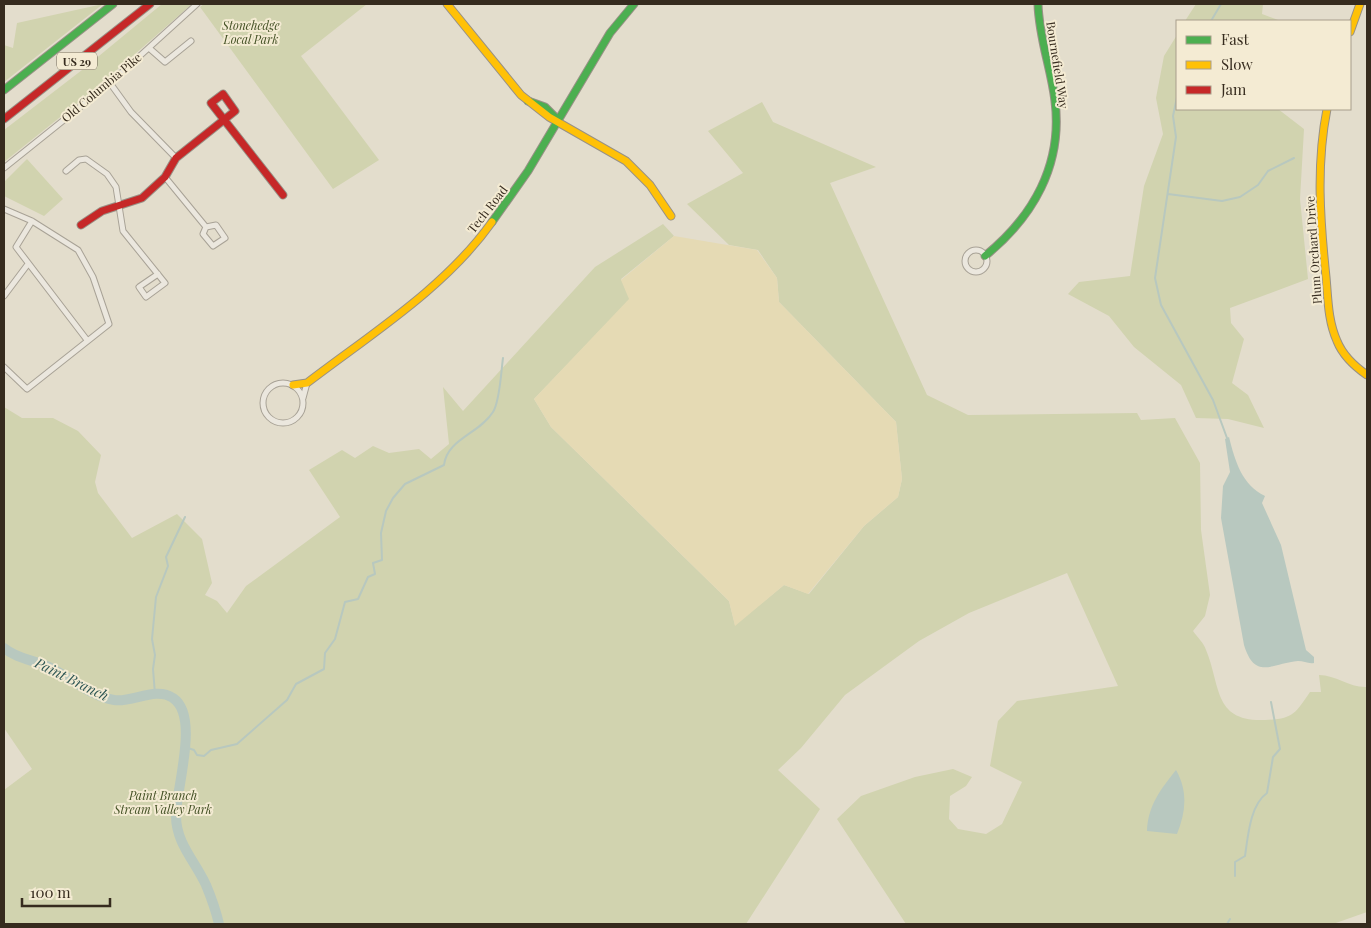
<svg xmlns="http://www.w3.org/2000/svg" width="1371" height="928" font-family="'Playfair Display',serif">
<rect width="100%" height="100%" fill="#e3ddcc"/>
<path fill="#d1d3af" d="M103 4 4 82V45L13 48 17 23Z
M162 4H192L94 90 4 162V130L82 70Z
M204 4H367L301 56 379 160 333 189 200 7Z
M1196 4H1263L1262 14 1281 21H1185Z
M1177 35V109H1278L1304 129 1300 199 1308 279 1230 308 1231 323 1244 339 1232 383 1248 395 1264 428 1228 419 1196 418 1181 385 1134 347 1109 316 1068 294 1079 282 1130 276 1144 186 1163 134 1156 98 1164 56Z
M762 102 773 122 876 167 830 183 927 395 968 415 1137 413 1141 420 1175 418 1200 463 1201 530 1210 595 1205 616 1193 631C1197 637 1204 643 1206 650 1221 686 1213 722 1265 720 1293 719 1295 714 1310 692H1321L1319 675C1336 675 1350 688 1367 687V912L1333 924H906L837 819 861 796 915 777 953 769 972 777 966 786 950 796 949 819 958 829 986 834 1002 824 1022 782 990 766 998 721 1017 701 1118 686 1067 573 969 613 919 641 845 695 801 748 778 770 820 809 746 924H4V790L32 769 4 728V407L22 418H53L78 431 101 455 95 482 98 493 132 538 177 514 202 539 212 583 205 595 217 601 227 613 246 586 340 517 309 470 342 450 355 458 373 446 389 453 419 449 431 459 449 444 443 387 463 411 595 267 663 224 674 236 621 279 630 299 534 399 551 427 729 601 735 625 784 585 809 594 864 526 898 497 902 479 896 422 779 302 777 278 758 250 729 245 687 204 743 173 708 131Z
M27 159 63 199 44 216 4 196V182Z"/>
<path fill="#e5dab4" d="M674 236 757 250 777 278 779 302 896 422 902 479 898 497 864 526 808 594 784 585 735 626 729 601 551 427 534 399 629 299 621 280Z"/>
<path fill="#b8c8bf" d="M1229 437C1235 461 1242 485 1265 496L1262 503 1281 545 1306 650 1314 657V663C1308 664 1304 661 1298 661 1270 664 1255 680 1244 645L1221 518 1223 486 1230 472 1225 439Z
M1176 770C1188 791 1186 812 1177 834L1147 831C1148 805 1161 789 1176 770Z"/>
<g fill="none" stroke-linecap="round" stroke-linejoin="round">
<path stroke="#b8c8bf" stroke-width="2" d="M1211 21 1221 4
M1177 97 1173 116 1176 137 1155 278 1161 305 1213 400 1227 438
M1168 194 1222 201 1240 197 1258 185 1268 171 1294 158
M155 694 153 669 155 655 152 639 156 597 168 566 166 557 185 517
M185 747 194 750 197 755 204 756 211 750 237 744 287 700 296 684 324 669 325 653 335 639 345 602 358 599 368 577 375 574 373 563 382 560 381 533 386 511 393 498 405 484 444 465C447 439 479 434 493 412 500 401 501 372 503 358
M1235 876V862L1245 856C1248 836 1250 805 1267 793L1273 757 1280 749 1271 702
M1227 924 1230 919"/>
<path stroke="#b8c8bf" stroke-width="10" d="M4 648C17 659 34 660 49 667 70 677 90 696 114 700 132 703 156 686 173 698 200 716 176 788 176 816 176 843 195 861 206 885 211 897 216 911 219 924"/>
<defs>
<path id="street" d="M149 48 165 62 191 41
M110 83 131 112 176 158
M4 168 110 83 197 4
M66 171 79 160 86 159 107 174 116 187 123 231 165 283 146 297 139 287 158 274
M165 177 206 227 216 225 225 238 213 246 203 234 206 227
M4 209 32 221 78 250 93 277 109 324 27 389 4 367
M32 221 16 247 87 340
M965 261a11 11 0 1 1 22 0a11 11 0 1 1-22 0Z
M4 296 28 264
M263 403a20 20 0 1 1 40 0a20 20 0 1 1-40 0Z
M303 398 307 383"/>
<path id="fast" d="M4 90 113 4
M528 101 545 107 558 120
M492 222 528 171 610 33 634 4
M985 256C1033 217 1063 165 1055 101 1051 68 1039 38 1038 4"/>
<path id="slow" d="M447 4 521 95 549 117 626 161 650 185 671 216
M1350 32 1360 4
M1327 109C1316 165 1320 220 1326 277 1328 299 1328 321 1337 341 1343 356 1354 366 1367 375
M293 385 307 383C371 334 445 288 492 222"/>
<path id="jam" d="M4 119 150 4
M81 225 102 211 142 198 165 177 176 158 235 111 223 94 211 103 283 195"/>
</defs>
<use href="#street" stroke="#a8a296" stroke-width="7"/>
<use href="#fast" stroke="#989186" stroke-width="9"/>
<use href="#slow" stroke="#989186" stroke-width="9"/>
<use href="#jam" stroke="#989186" stroke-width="9"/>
<use href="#street" stroke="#ebe7de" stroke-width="5"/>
<use href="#fast" stroke="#4caf50" stroke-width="7"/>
<use href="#slow" stroke="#ffc107" stroke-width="7"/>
<use href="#jam" stroke="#c62828" stroke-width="7"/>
</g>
<g text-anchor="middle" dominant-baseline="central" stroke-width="4" stroke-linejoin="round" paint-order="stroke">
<rect fill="#f4ebd3" stroke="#6f6554" stroke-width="1" x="57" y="52.5" width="40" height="17" rx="4"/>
<g font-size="11" font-weight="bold" fill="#362b1e">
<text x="77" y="61">US 29</text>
</g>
<g font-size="12" font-style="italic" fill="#455226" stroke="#f4ebd3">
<text x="251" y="25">Stonehedge<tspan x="251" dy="14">Local Park</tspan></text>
<text x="163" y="795">Paint Branch<tspan x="163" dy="14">Stream Valley Park</tspan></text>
</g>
<g font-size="12" fill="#362b1e" stroke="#f4ebd3">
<text transform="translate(1058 65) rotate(81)">Bournefield Way</text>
<text transform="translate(101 87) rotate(-40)">Old Columbia Pike</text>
<text transform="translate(487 209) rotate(-52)">Tech Road</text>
<text transform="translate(1313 250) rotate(-94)">Plum Orchard Drive</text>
</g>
<g font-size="14" font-style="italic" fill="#2e5654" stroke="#f4ebd3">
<text transform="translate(72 679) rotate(26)">Paint Branch</text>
</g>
</g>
<rect width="1371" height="928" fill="none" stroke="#362b1e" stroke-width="10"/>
<rect x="1176" y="20" width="175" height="90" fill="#f4ebd3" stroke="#a89e8b"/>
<rect x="1186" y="36" width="25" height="8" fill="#4caf50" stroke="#a89e8b"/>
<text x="1221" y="45" font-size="15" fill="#362b1e">Fast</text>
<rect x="1186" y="61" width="25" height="8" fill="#ffc107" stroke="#a89e8b"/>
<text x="1221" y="70" font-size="15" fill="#362b1e">Slow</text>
<rect x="1186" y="86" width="25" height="8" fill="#c62828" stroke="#a89e8b"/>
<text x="1221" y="95" font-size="15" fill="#362b1e">Jam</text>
<path d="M22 898v8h88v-8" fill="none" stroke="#362b1e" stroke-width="2.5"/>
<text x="30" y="898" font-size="15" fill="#362b1e" stroke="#f4ebd3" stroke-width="4" paint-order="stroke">100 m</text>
</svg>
